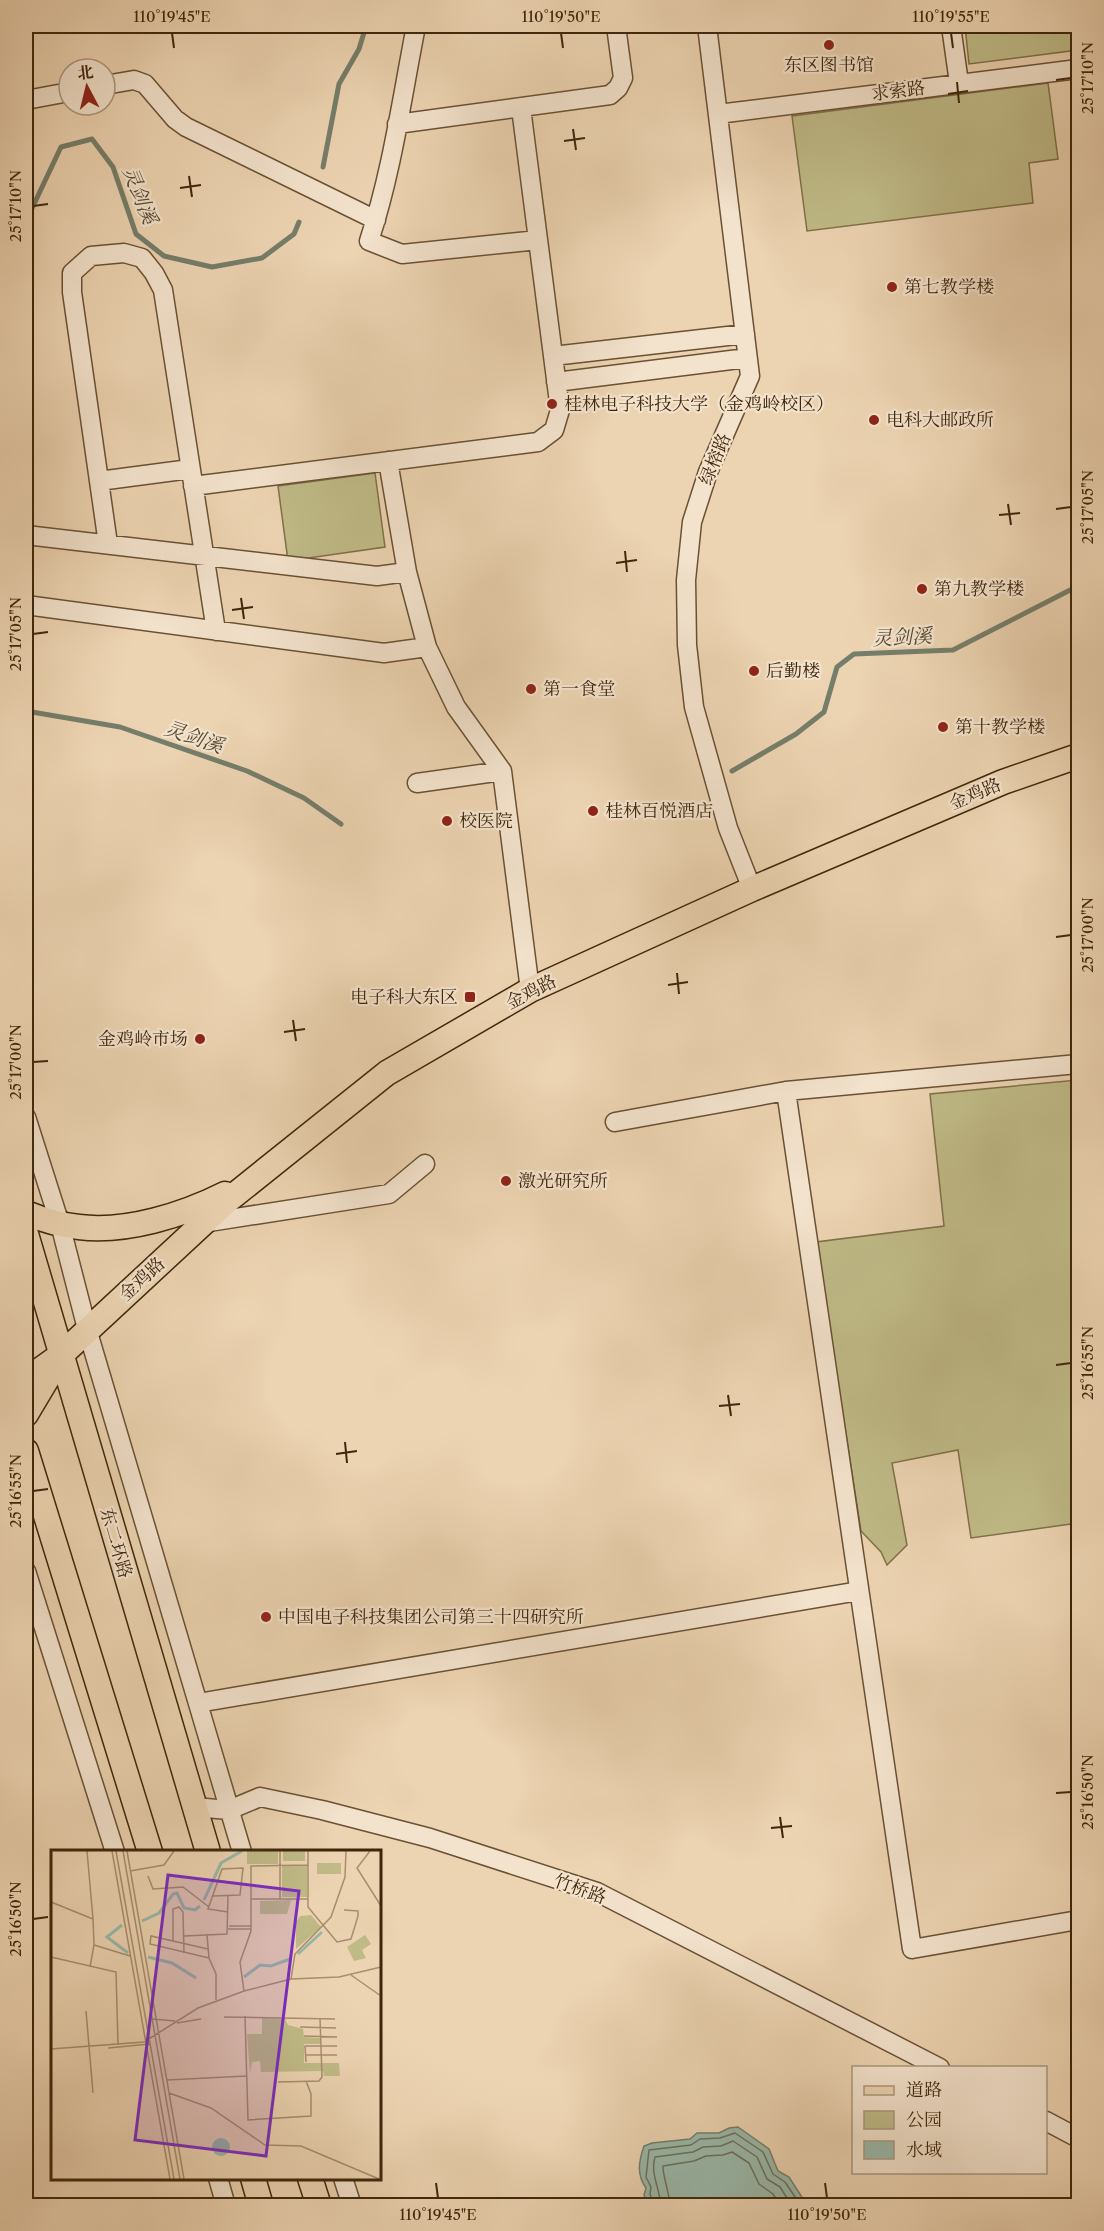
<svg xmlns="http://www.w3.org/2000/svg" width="1104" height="2231" font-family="'Libre Caslon Text','Noto Serif SC',serif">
<rect width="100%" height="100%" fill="#ecd3b1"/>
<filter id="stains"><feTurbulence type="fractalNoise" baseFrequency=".00333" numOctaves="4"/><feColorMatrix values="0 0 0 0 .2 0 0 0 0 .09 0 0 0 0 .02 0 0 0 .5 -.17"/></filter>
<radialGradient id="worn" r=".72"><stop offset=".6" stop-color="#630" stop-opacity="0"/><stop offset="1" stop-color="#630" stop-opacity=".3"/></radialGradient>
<path fill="#bfba87" stroke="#7f7049" stroke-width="1.5" d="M965 26H1078V50L969 64Z
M1048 83 1058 159 1029 163 1033 203 807 231 792 116Z
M375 473 385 547 288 561 278 486Z
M1078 1080V1523L971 1538 958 1450 892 1463 907 1545 887 1565 881 1552 861 1531 816 1242 944 1226 930 1094Z"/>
<path fill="#99b8aa" stroke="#757e6a" stroke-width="1.5" d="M738 2127 769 2149 778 2171 789 2177 807 2205H648L644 2195 646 2188C636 2174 639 2161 644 2146L652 2143 690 2139 697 2133H719L729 2128Z"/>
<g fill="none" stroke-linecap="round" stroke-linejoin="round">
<path stroke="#6c6f5a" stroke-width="1.5" d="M654 2206 650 2194 651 2187 646 2177 649 2150 691 2145 700 2139 720 2138 735 2133 763 2152 773 2174 785 2182 801 2206
M661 2206C660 2189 650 2174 655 2157L693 2152 703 2147 721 2146 733 2141 757 2157 767 2179 780 2187 792 2206
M670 2206C670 2195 662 2173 663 2166L694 2161 706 2156 723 2155 732 2152 749 2163 759 2184 773 2194 781 2206"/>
<path stroke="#757e6a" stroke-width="5" d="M323 167 339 84 359 49 366 26
M26 221 61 147 92 139 113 167 136 234 164 256 212 267 262 258 294 234 299 222
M26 711 120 727 247 771 304 798 341 824
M732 771 796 734 824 712 837 667 854 654 953 650 1078 586"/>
<defs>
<path id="minor" d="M416 26C402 97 392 172 369 241L402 254 538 240
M707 26 750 376 708 472 692 522 686 580 687 645 694 707 728 828 752 889
M951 26 959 83
M105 85 134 80 145 84 175 119 186 127 376 220
M26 100 69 92
M718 114 1078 69
M397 124 610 95 618 88 623 78 616 26
M553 356 745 334
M556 382 747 358
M388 461 407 572 427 647 456 707 502 771 530 990
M99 481 190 469
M193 486 538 442 554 430 560 410 521 108
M26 535 377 576 407 572
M108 544 72 292V273L91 256 124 253 142 258 154 273 163 290 216 631
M26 605 384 653 427 647
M417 783 502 771
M786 1091 912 1949 1078 1920
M26 1117 60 1224 87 1329 242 1852
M615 1122 786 1091 1078 1064
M203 1223 389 1194 425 1164
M26 1571 115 1852
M198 1703 859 1591
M194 1807 229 1810 260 1797 322 1810 430 1838 597 1892 940 2068
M1046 2121 1078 2138
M218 2178 226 2206
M343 2178 352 2206"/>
<path id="major" d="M26 1213C43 1220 60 1225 79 1227 126 1233 183 1215 225 1194
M26 1234 208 1852
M26 1380 61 1355 227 1201 387 1073 530 990 752 889 1003 782 1078 756
M26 1414 57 1362
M26 1451 150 1852
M253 2178 261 2206
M310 2178 319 2206"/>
</defs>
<use href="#minor" stroke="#6a5134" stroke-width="21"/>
<use href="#major" stroke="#3f260b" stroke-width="27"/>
<use href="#minor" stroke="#f3e2cc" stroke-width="18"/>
<use href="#major" stroke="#ecd3b1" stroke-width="24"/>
</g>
<path fill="none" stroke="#3f260b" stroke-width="2" d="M172 33 174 48M561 33 563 48M951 33 953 48M1056 80 1071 78M957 82 959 103M948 94 968 91M573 129 576 150M564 141 585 138M189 176 192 197M180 188 201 185M33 206 48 204M1008 504 1011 525M1056 509 1071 507M999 515 1020 513M625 551 627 572M616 563 637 560M241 598 244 619M232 610 253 607M33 634 48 632M1056 937 1071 935M677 973 679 994M668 985 688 982M293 1020 296 1041M284 1032 305 1029M33 1062 48 1061M1056 1365 1071 1363M728 1395 731 1416M719 1406 740 1404M345 1442 347 1463M336 1454 357 1451M33 1491 48 1489M1056 1793 1071 1792M780 1817 783 1838M771 1828 792 1826M33 1919 48 1917M436 2183 438 2198M825 2183 827 2198"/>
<g fill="#8f2418" stroke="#f3e2cc" stroke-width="2">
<circle cx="829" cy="45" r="6"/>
<circle cx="892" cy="287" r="6"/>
<circle cx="552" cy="404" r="6"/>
<circle cx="874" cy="420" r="6"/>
<circle cx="922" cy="589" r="6"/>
<circle cx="754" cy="671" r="6"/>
<circle cx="531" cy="689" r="6"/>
<circle cx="943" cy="727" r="6"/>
<circle cx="593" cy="811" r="6"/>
<circle cx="447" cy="821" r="6"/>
<rect x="464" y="991" width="12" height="12" rx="3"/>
<circle cx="200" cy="1039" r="6"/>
<circle cx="506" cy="1181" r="6"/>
<circle cx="266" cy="1617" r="6"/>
</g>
<g text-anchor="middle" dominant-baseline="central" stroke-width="4.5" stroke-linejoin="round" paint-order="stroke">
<g font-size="18" fill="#3f260b" stroke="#f3e2cc" text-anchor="start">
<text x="829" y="65" text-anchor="middle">东区图书馆</text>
<text x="904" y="287">第七教学楼</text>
<text x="564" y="404">桂林电子科技大学（金鸡岭校区）</text>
<text x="886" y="420">电科大邮政所</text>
<text x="934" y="589">第九教学楼</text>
<text x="766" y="671">后勤楼</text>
<text x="543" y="689">第一食堂</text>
<text x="955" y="727">第十教学楼</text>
<text x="605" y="811">桂林百悦酒店</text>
<text x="459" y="821">校医院</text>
<text x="458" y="997" text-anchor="end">电子科大东区</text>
<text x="188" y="1039" text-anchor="end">金鸡岭市场</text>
<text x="518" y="1181">激光研究所</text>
<text x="278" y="1617">中国电子科技集团公司第三十四研究所</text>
</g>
<g font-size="18" fill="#3f260b" stroke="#f3e2cc">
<text transform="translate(898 91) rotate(-7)">求索路</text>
<text transform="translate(715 459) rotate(-68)">绿榕路</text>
<text transform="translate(975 794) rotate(-23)">金鸡路</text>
<text transform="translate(531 992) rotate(-27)">金鸡路</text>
<text transform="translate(142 1279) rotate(-43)">金鸡路</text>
<text transform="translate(116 1543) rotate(74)">东二环路</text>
<text transform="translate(580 1889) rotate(20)">竹桥路</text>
</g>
<g font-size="20" font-style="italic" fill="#564a33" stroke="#f3e2cc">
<text transform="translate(140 195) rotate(68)">灵剑溪</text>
<text transform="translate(902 637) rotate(-3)">灵剑溪</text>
<text transform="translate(194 737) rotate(19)">灵剑溪</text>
</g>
</g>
<g transform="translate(51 1850)">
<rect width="330" height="330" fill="#ecd3b1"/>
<path d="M196 1H227V14H196ZM232 1H254V11H232ZM266 13H290V24H266ZM231 16H256V47H231ZM240 50 236 64H209V51ZM260 65 270 77 245 99V72L249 66ZM314 85 320 94 311 100 315 108 303 111 296 97ZM211 168 234 169 237 175 252 179 253 187 269 188V194H253V213H288L289 226H273L272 221 210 222 209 211 201 212 199 224 196 184H211Z" fill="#bfba87"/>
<path d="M161 297a9 9 0 1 1 18 0a9 9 0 1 1-18 0Z" fill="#99b8aa"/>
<path fill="none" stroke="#99b8aa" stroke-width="3" d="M153 50 170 13 191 1M91 71 108 63 122 44 126 43 133 58 144 60 149 56M71 75 56 87 77 103M247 104 271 82M97 107 121 113 145 128M193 127 209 115 220 116 239 109"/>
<path fill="none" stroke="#a78e6f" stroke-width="1.5" d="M36 1 42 69M61 1 119 329M65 1 123 329M72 1 129 329M76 1 133 329M229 1V49M257 1V57L286 92 300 89 307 66V61L293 60M319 1 306 18 330 56M79 21 113 15 123 1M97 26 102 39 132 37 158 57M162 46 189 45 192 18 171 19 157 59 177 62M200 49H257M0 52 42 69 43 95 39 117M178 76H200M177 79H200M156 85 158 108 165 124V150M133 86 176 84 177 46M122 91V59L128 57 132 62 133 103M43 95 79 106M157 99 100 86 99 94 158 108M0 107 65 122 67 194M300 125 330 146M240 129 244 104 280 67 294 27 295 1M193 141 189 112 200 81V16L257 15M35 161 42 243M194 166 197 270 260 266V244L255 231M173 167 284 169M102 169 124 171M126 173 150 169M249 177 285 178M253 186 286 187M57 198 99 194M0 199 93 192 147 158 193 141 240 129 288 127 330 117M254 205H286M255 212 254 196H286M116 230 195 226M227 232 268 231 271 227 269 168M118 243 160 258 214 295 250 296 328 329"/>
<path fill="#7b2cbf" fill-opacity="0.15" stroke="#7b2cbf" stroke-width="3" d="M117 25 248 41 215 306 84 290Z"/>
<rect width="330" height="330" fill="none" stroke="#3f260b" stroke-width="3"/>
</g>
<rect width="1104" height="2231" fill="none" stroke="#ecd3b1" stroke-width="66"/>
<rect x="852" y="2066" width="195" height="108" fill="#f3e2cc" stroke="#ab977f" stroke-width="1.5"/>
<rect x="864" y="2086" width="30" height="9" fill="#ecd3b1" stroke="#ab977f" stroke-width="1.5"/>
<text x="906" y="2096" font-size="18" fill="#3f260b">道路</text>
<rect x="864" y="2111" width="30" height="18" fill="#bfba87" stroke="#ab977f" stroke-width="1.5"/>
<text x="906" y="2126" font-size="18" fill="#3f260b">公园</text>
<rect x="864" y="2141" width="30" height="18" fill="#99b8aa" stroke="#ab977f" stroke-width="1.5"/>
<text x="906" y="2156" font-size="18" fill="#3f260b">水域</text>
<g transform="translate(87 87) rotate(353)"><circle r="28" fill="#f3e2cc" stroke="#ab977f" stroke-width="1.5"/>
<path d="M0-4.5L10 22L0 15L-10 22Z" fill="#8f2418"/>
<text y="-9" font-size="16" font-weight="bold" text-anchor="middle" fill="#3f260b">北</text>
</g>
<rect x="33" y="33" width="1038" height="2165" fill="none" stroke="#3f260b" stroke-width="2"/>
<g font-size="15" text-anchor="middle" fill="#3f260b">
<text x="172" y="22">110°19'45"E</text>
<text x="561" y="22">110°19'50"E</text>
<text x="951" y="22">110°19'55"E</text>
<text transform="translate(1088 78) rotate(-90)" y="5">25°17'10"N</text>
<text transform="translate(16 206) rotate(-90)" y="5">25°17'10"N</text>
<text transform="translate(1088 507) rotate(-90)" y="5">25°17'05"N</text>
<text transform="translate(16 634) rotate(-90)" y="5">25°17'05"N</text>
<text transform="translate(1088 935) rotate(-90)" y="5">25°17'00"N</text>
<text transform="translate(16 1062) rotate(-90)" y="5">25°17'00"N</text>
<text transform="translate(1088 1363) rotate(-90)" y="5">25°16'55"N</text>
<text transform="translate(16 1491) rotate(-90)" y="5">25°16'55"N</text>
<text transform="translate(1088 1792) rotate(-90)" y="5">25°16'50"N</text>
<text transform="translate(16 1919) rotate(-90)" y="5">25°16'50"N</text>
<text x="438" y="2220">110°19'45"E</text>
<text x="827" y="2220">110°19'50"E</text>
</g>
<rect width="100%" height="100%" filter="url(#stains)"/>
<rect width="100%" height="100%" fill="url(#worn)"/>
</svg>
